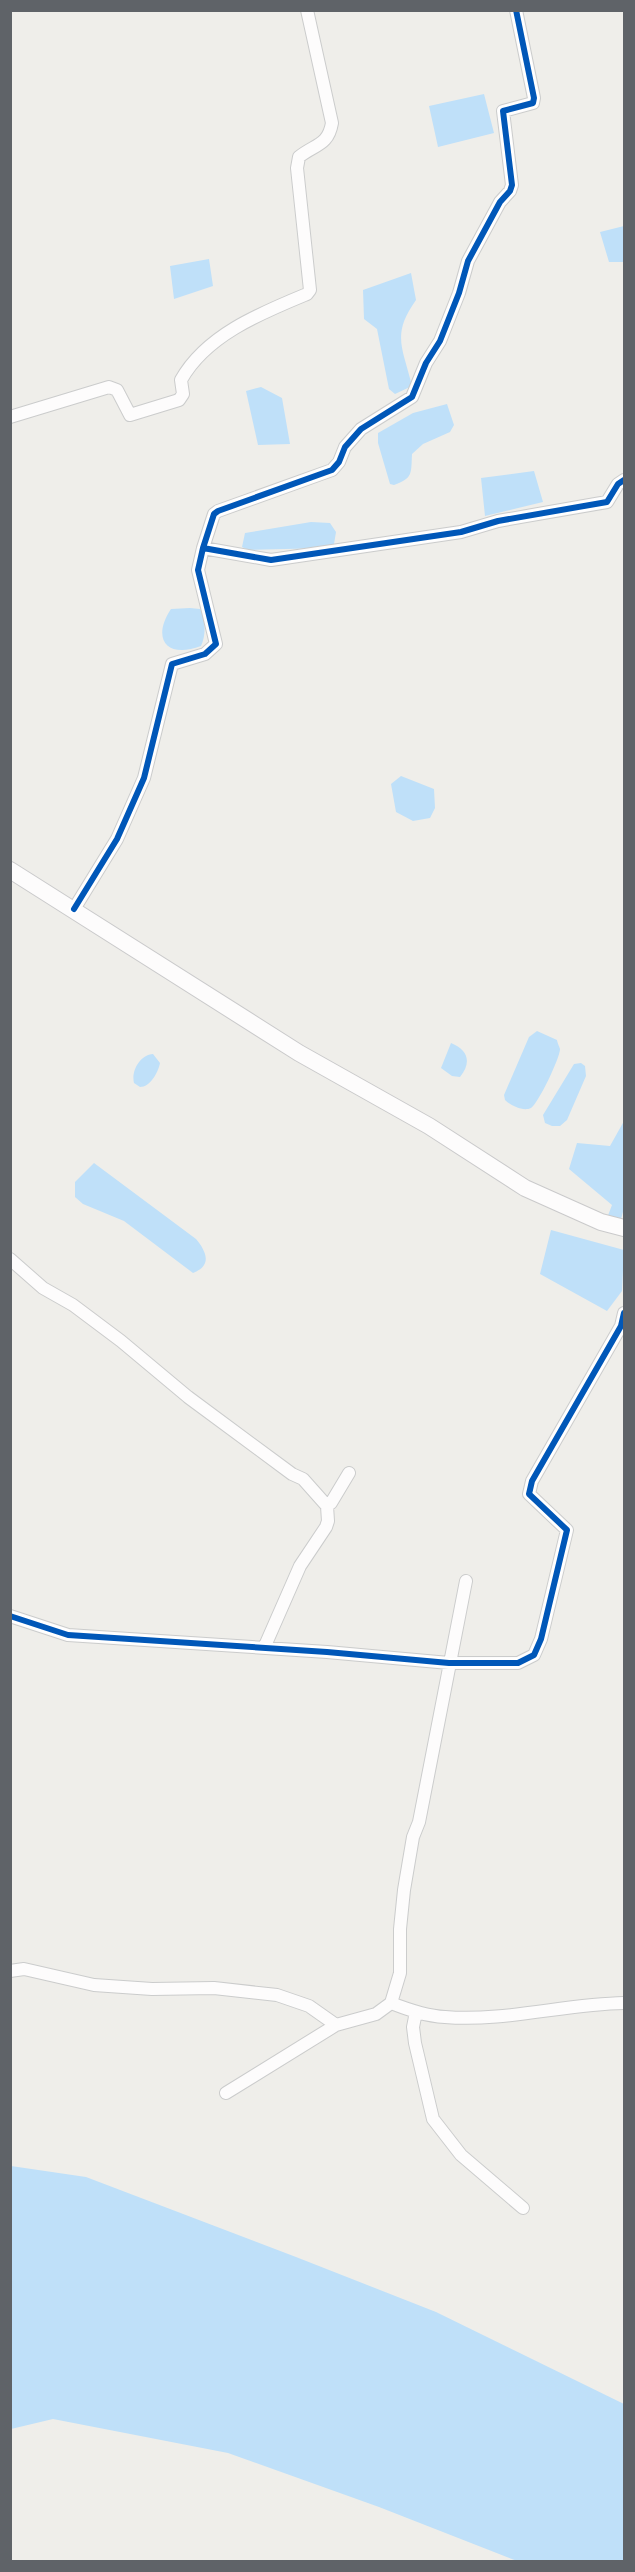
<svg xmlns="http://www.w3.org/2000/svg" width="635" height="2572" font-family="Arial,sans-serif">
<rect width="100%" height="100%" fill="#efeeea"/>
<path fill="#bfe0f9" d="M484 94 494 133 438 147 429 106Z
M624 226V262H609L600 232Z
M209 259 213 286 174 299 170 266Z
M411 273 416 300C391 335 403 348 412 386L395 394 389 389 377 329 364 319 363 290Z
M261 387 282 398 290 444 258 445 246 391Z
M447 404 454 425 450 432 423 444 412 454C411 474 413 478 394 485L390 484 378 443V433L413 413Z
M534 471 543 502 485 516 481 478Z
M311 522 330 523 336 532 334 544 328 548 248 550 242 547 245 533Z
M190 608 200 609C206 618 206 636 201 646 167 659 151 639 171 609Z
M401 776 434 789 435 808 430 818 413 821 396 812 391 784Z
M537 1031 557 1040C557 1042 560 1048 560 1049 560 1058 538 1104 531 1108 523 1112 510 1105 505 1100L504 1095 529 1037Z
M451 1043C468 1050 472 1062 460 1077L452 1076 441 1068Z
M153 1054 160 1063C158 1073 150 1087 140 1087L134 1083C131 1071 140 1055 153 1054Z
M581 1063 585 1066 586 1076 567 1120 560 1126H552L545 1123 543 1115 574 1064Z
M624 1121V1208L621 1219 607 1218 612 1205 569 1169 577 1143 610 1146Z
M94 1163 196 1239C207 1252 212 1266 193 1273L124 1221 83 1204 75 1197V1182Z
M551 1230 624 1250 622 1291 607 1311 540 1274Z
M11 2166 86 2177 296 2257 436 2312 624 2404V2561H517L379 2507 228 2453 53 2419 11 2429Z"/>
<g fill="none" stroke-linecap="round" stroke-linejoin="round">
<defs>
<path id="street" d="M10 417 109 387 117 390 130 415 179 400 183 394 181 380C206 335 261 313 307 294L310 290 297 168 299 157C315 144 328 146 332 123L307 10
M203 548 214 514 218 511 332 470 339 462 345 447 361 429 412 397 426 363 440 341 459 293 468 261 500 202 510 191 512 185 503 111 533 103 534 98 516 10
M74 909 117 839 144 778 172 664 205 654 216 644 198 570 203 548 271 560 461 532 498 521 607 502 618 484 624 480
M10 1259 43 1288 73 1305 121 1341 188 1397 292 1474 303 1479 327 1506 331 1503 349 1473
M466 1581 419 1822 413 1837 404 1890 400 1929V1973L391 2003C409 2010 426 2016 445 2017 504 2022 565 2004 624 2003
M10 1616 68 1635 327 1652 449 1663H518L534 1655 541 1639 567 1530 529 1494 532 1481 621 1326 624 1313
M264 1648 300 1566 326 1527 328 1521 327 1506
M10 1971 24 1969 94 1985 152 1989 214 1988 277 1995 309 2006 336 2025 376 2014 391 2003
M416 2012 413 2027 415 2043 433 2119 461 2155 523 2208
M226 2093 336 2025"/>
<path id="secondary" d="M10 870 299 1053 429 1126 525 1188 601 1222 624 1228"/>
</defs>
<use href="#street" stroke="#cbcccc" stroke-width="14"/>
<use href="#secondary" stroke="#cacacb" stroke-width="18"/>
<use href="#street" stroke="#fdfcfc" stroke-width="12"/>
<use href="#secondary" stroke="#fdfcfc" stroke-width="16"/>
<defs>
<path id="cycleway" d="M203 548 214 514 218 511 332 470 339 462 345 447 361 429 412 397 426 363 440 341 459 293 468 261 500 202 510 191 512 185 503 111 533 103 534 98 516 10
M74 909 117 839 144 778 172 664 205 654 216 644 198 570 203 548 271 560 461 532 498 521 607 502 618 484 624 480
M10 1616 68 1635 327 1652 449 1663H518L534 1655 541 1639 567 1530 529 1494 532 1481 621 1326 624 1313"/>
</defs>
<use href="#cycleway" stroke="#fff" stroke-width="10"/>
<use href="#cycleway" stroke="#0057b8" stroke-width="6"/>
</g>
<rect width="635" height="2572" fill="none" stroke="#5f6368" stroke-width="24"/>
</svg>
